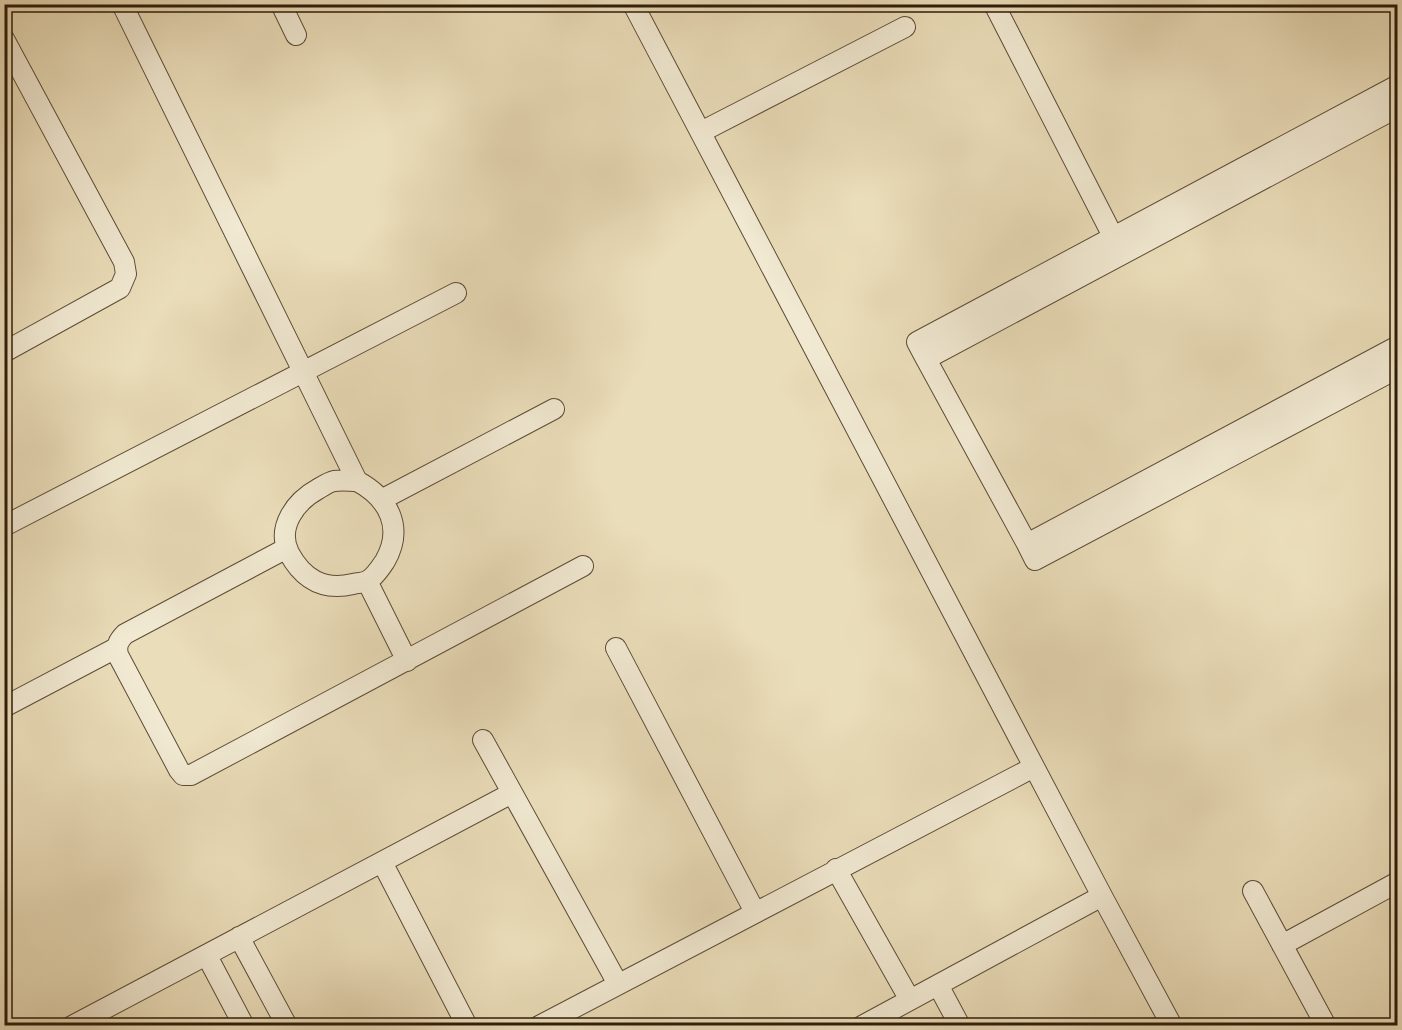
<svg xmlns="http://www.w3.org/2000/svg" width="1402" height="1030" font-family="Alegreya,serif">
<rect width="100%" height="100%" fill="#eaddb9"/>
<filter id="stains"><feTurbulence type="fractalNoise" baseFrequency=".00333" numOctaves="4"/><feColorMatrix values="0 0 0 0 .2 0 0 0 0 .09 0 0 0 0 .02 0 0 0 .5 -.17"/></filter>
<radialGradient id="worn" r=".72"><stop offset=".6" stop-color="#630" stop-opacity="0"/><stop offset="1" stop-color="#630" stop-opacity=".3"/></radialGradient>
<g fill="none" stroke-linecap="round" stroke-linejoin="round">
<defs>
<path id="minor" d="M122 4 357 481C389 498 404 528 385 561 381 567 374 578 367 581 363 583 357 583 353 584 323 591 303 579 289 553 276 527 296 501 318 489 323 486 329 482 334 481 342 480 350 481 357 481
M281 4 296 35
M633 4 1102 896 1172 1026
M994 4 1119 248
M4 39 124 262 126 274 120 288 4 352
M1398 107 926 359 1027 544 1398 346
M701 132 905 27
M926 359 917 342 1398 85
M381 500 554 409
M4 526 456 293
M1027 544 1035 560 1398 368
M287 548 125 634C118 641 116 646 118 655L179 770 183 775H191L583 566
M367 581 407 661
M616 648 755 912
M4 707 116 648
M483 740 618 984
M382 862 467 1026
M836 869 910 1000
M1253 891 1326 1026
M239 937 287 1026
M1282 945 1398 882
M207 956 244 1026
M938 985 960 1026
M72 1026 512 793
M539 1026 1034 767
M862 1026 1102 896"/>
</defs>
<use href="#minor" stroke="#5d4c36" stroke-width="22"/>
<use href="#minor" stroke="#f1e9d2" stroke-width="20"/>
</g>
<rect width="1402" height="1030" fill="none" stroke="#eaddb9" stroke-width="24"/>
<rect x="6" y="6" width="1390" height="1018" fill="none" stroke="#2e1c0b" stroke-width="3"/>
<rect x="12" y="12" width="1378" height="1006" fill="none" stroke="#2e1c0b" stroke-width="1.5"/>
<rect width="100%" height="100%" filter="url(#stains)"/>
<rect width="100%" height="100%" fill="url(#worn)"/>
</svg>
